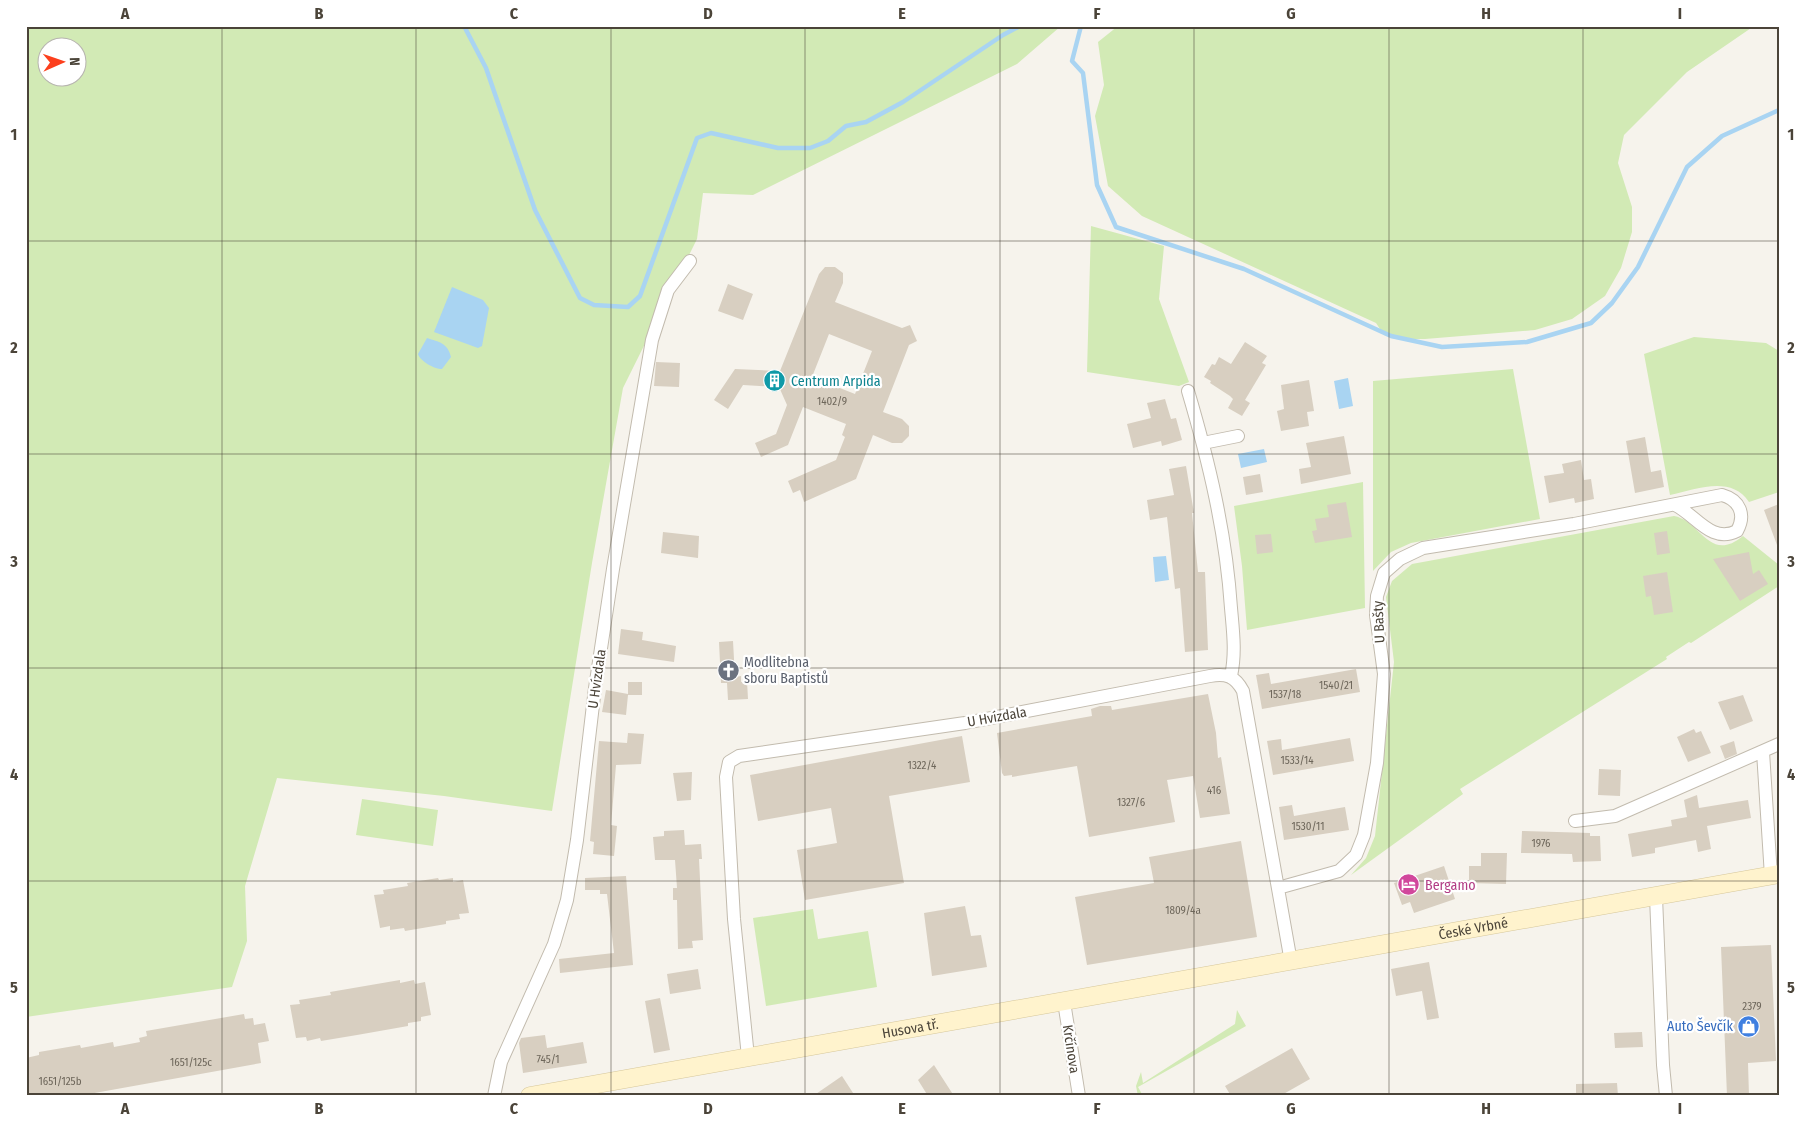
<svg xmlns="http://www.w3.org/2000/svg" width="1805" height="1122" font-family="'Fira Sans Condensed',sans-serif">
<rect width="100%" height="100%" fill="#f6f3ec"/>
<path fill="#d2eab5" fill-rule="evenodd" d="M26 26H1061L1017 64 753 195 703 193 697 239 623 388 592 563 552 811 444 796 277 778 245 886 247 941 232 987 26 1017ZM48 48H78V78H48Z
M1118 26H1754L1687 72 1624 135 1618 163 1632 207V232L1621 268 1605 296 1572 319 1535 330 1425 339H1398L1384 335 1376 323 1142 216 1108 186 1095 116 1104 85 1098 42Z
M1091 226 1164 246 1159 299 1189 382 1179 386 1087 372Z
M1694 337 1766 343 1779 351V492L1749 502C1731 475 1697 489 1670 495L1644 354Z
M1513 369 1540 519 1411 543 1391 552 1373 571V381Z
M1363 482 1365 608 1247 630 1242 566 1234 506Z
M1674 516C1700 520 1709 564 1743 536L1779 565V586L1691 643 1689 642 1666 657 1667 659 1460 789 1463 794 1351 875 1366 858 1375 836 1394 662 1386 597 1392 581 1412 564Z
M362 799 438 810 433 846 356 835Z
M813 909 818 939 868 931 877 987 766 1006 753 918Z
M1237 1010 1246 1026 1138 1087 1143 1096H1138L1136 1086 1141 1072 1143 1083 1235 1024Z"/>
<path fill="#a9d4f2" d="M452 287 483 300 489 308 482 346 478 348 434 332Z
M427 338C439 342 448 343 451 357L442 369C434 369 420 361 418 354Z
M1348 378 1353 406 1339 409 1334 381Z
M1264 449 1267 462 1241 468 1238 454Z
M1166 556 1169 580 1155 582 1153 557Z"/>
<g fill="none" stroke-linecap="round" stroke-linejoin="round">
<path stroke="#a9d4f2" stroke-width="4.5" d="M464 26 486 68 535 210 580 298 594 305 628 307 640 296 697 138 711 133 778 148H810L828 141 846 126 866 122 903 102 1003 35 1020 26
M1081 26 1072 61 1083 73 1097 185 1116 227 1244 269 1391 336 1442 347 1527 342 1591 323 1612 303 1638 267 1687 167 1722 136 1779 110"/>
</g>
<path fill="#d8cfc1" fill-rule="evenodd" d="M825 267H835L843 273V283L835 302 902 328 910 325 917 341 909 345 883 412 902 419 909 426V436L902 443H892L873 435 856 479 804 502 800 490 793 493 788 481 836 460 845 437 842 435 846 424 803 407 788 445 761 457 755 443 776 434 787 405 779 387 743 385 728 409 714 400 735 369 780 371 819 274ZM829 334 872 351 855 394 812 377Z
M728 284 753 294 743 320 718 311Z
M1245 342 1267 356 1262 363 1266 365 1245 400 1250 403 1242 416 1228 408 1233 399 1230 396 1210 383 1211 381 1204 377 1212 364 1215 365 1219 357 1231 364Z
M656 362 680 363 679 387 654 386Z
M1309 380 1314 411 1307 412 1309 426 1281 431 1277 411 1284 409 1281 385Z
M1165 399 1171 419 1176 418 1182 440 1162 446 1161 441 1133 448 1127 424 1151 418 1147 403Z
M1344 436 1351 474 1301 484 1299 469 1311 467 1306 443Z
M1645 437 1651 472 1661 470 1664 487 1635 493 1626 441Z
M1581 460 1584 480 1591 479 1594 499 1575 503 1574 498 1549 503 1544 476 1564 473 1562 464Z
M1186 466 1194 513H1192L1198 572H1205L1208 650 1185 652 1180 588 1175 589 1167 517 1150 520 1147 500 1174 495 1169 469Z
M1260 474 1263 492 1246 495 1243 477Z
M1346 502 1352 537 1315 543 1312 531 1317 530 1315 519 1329 517 1327 505Z
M1779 504V545H1777L1764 510Z
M1667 531 1670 553 1657 555 1654 533Z
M663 532 699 536 698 558 661 553Z
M1271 534 1273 552 1257 554 1255 535Z
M1749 552 1753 574 1759 570 1768 584 1740 601 1713 559Z
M1667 572 1673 612 1654 615 1651 596 1646 597 1643 576Z
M621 629 643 632 642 640 676 646 674 662 618 654Z
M733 641 735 677 741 676V682L747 681 748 699 728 700 727 683H721L719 642Z
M1356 669 1360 692 1262 709 1256 675 1269 673 1271 684Z
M628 682H642V695H628L626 715 602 712 606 690 628 694Z
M1208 694 1216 733 1218 758 1221 757 1230 814 1200 818 1193 776 1167 780 1175 822 1089 837 1077 766 1012 777V775L1004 776 1002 773 997 733 1092 716 1091 709 1100 706H1111L1112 710Z
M1743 695 1753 721 1730 730 1718 702Z
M1694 729 1696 733 1701 731 1711 753 1688 762 1677 737Z
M628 733 644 734 641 764 616 765 611 825 617 826 614 856 593 854 594 842 590 841 599 741 627 743Z
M962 736 970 782 889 796 904 883 805 900 797 850 837 843 831 808 758 821 750 775Z
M1350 738 1354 761 1273 775 1267 741 1281 739 1282 750Z
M1734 741 1737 754 1725 759 1720 746Z
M1599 769 1621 770 1620 796 1598 795Z
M692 772 691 800 677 801 673 773Z
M1697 795 1699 808 1748 800 1751 818 1707 826 1711 849 1698 852 1696 840 1655 848V853L1632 857 1628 834 1672 826 1671 820 1687 817 1684 800Z
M1292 805 1294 816 1345 807 1349 830 1284 840 1279 807Z
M684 830 685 845 701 844 702 859H699L703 940 692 941 693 948 678 949 677 900H673V888H677L675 860H655L653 837 664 836V831Z
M1522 831 1590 833V836H1600L1601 861 1573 862 1572 854 1521 853Z
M1241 841 1257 937 1087 965 1075 897 1154 883 1149 857Z
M1481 853H1507L1506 884 1469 883V866H1481Z
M1444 866 1455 899 1414 913 1410 902 1402 905 1394 883Z
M626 876 633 965 560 973 559 959 614 953 607 894H600V890H585V878Z
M438 878 439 880 453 878V882L463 880 469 913 459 914 460 919 446 921V924L405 931 404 928 390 930V926L380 928 374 895 384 894 383 890 408 886 407 883Z
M965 906 971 936 981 935 987 967 932 976 924 913Z
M1771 945 1776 1061 1748 1063 1749 1096H1727L1721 947Z
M1429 962 1439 1018 1427 1020 1422 991 1396 996 1391 969Z
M698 969 701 989 670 994 667 974Z
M400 980V983L414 980 415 984 425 982 431 1015 421 1017V1021L408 1023V1026L357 1035 321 1041 320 1038 307 1041 306 1037 296 1038 290 1005 300 1004 299 1000 331 995 330 992Z
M660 998 670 1050 654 1053 645 1001Z
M244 1014 245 1019 253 1018 254 1025 265 1023 269 1041 258 1043 261 1063 89 1094V1096H26V1058L39 1055V1052L80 1045 81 1048 113 1042 114 1047 140 1042 139 1038 147 1036 146 1031Z
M1642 1032 1643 1047 1615 1048 1614 1033Z
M545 1035 547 1048 583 1042 587 1063 523 1073 519 1043 521 1038Z
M1292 1048 1310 1079 1280 1096H1231L1225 1086Z
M934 1065 954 1096H928L918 1080Z
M842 1076 855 1096H813Z
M1617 1083 1618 1096H1576V1084Z"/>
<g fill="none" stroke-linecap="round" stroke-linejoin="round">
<defs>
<path id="street" d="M1188 391C1209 462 1226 533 1231 608 1233 631 1236 653 1231 676
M1203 443 1238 436
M1763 752 1771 876
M1575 821 1615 816 1779 744
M1278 888 1339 871 1356 855 1364 835 1377 763 1384 674 1376 615 1377 596 1384 573 1400 559 1423 548 1574 524 1722 495C1740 500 1746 515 1737 531 1711 544 1696 515 1675 505
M1656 897 1663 1065 1666 1096
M1064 1002 1079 1096
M748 1057 734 919 726 777 729 762 739 756 965 723 1210 676C1226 673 1235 676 1243 691L1291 962
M494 1096 501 1062 554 944 567 900 577 840 595 688 613 569 652 340 668 290 690 261"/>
<g id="secondary">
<path id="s1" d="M530 1096 1779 874"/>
</g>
</defs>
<use href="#street" stroke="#c2bbae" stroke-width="14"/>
<use href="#secondary" stroke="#d6c79b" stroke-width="19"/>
<use href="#street" stroke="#fff" stroke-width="12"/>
<use href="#secondary" stroke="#fff3cd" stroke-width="18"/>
</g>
<path fill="none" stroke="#4b4439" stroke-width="1" stroke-opacity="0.55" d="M222 26V1096M416 26V1096M611 26V1096M805 26V1096M1000 26V1096M1194 26V1096M1389 26V1096M1583 26V1096M26 241H1779M26 454H1779M26 668H1779M26 881H1779"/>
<defs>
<symbol id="building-disc" viewBox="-11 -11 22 22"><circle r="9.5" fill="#0f9aa8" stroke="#fff"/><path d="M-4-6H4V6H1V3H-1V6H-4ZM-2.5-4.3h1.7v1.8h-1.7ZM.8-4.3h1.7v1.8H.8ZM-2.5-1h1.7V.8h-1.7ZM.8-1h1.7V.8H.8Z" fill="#fff"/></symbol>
<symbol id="church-disc" viewBox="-11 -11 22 22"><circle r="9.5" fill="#6b7280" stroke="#fff"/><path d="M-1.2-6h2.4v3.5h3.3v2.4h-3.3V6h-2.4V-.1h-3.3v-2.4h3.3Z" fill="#fff"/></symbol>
<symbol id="hotel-disc" viewBox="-11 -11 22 22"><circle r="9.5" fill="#d1479c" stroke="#fff"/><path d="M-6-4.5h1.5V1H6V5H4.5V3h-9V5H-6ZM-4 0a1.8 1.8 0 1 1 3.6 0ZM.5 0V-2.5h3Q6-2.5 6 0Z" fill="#fff"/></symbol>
<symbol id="shop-disc" viewBox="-11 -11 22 22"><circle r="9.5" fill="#3f7fe0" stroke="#fff"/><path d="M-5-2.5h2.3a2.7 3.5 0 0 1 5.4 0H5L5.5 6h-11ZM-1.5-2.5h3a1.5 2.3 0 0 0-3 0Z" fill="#fff"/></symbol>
</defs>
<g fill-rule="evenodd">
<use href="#building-disc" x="762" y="368" width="25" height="25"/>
<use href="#church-disc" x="716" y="658" width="25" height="25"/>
<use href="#hotel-disc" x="1396" y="872" width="25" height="25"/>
<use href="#shop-disc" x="1736" y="1014" width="25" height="25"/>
</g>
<g text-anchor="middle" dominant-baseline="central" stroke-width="4.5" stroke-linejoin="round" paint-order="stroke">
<g font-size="11" fill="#6e675b">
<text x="832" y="401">1402/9</text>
<text x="1336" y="685">1540/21</text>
<text x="1285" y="694">1537/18</text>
<text x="1297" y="760">1533/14</text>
<text x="922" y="765">1322/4</text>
<text x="1214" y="790">416</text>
<text x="1131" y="802">1327/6</text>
<text x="1308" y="826">1530/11</text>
<text x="1541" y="843">1976</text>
<text x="1183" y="910">1809/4a</text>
<text x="1752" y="1006">2379</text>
<text x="548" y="1059">745/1</text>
<text x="191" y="1062">1651/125c</text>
<text x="60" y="1081">1651/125b</text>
</g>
<g font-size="14" fill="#0d838f" stroke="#fff" text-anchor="start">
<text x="791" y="381">Centrum Arpida</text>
</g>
<g font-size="14" fill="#4b4439" stroke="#fff">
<text transform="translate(1379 622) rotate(-93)">U Bašty</text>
<text transform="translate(597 679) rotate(-82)">U Hvízdala</text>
<text transform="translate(997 717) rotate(-10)">U Hvízdala</text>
<text stroke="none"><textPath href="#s1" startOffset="958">České Vrbné</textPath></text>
<text stroke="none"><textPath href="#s1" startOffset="386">Husova tř.</textPath></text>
<text transform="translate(1071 1049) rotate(81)">Krčínova</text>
</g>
<g font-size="14" fill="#5b616d" stroke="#fff" text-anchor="start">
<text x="744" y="662">Modlitebna<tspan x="744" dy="16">sboru Baptistů</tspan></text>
</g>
<g font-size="14" fill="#b23c85" stroke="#fff" text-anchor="start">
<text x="1425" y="885">Bergamo</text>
</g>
<g font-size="14" fill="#366cbe" stroke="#fff" text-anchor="end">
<text x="1733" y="1026">Auto Ševčík</text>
</g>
</g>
<rect width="1805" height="1122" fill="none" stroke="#ffffff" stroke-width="55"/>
<g transform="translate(62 62) rotate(88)"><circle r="24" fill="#ffffff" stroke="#b7b4b0"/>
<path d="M0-4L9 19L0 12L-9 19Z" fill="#fc3f1d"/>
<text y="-8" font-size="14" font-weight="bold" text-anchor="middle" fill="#4b4439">N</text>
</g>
<rect x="28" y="28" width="1750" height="1066" fill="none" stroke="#4b4439" stroke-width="2"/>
<g font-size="16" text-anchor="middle" font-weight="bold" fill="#4b4439">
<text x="125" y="19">A</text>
<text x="319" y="19">B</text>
<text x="514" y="19">C</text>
<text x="708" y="19">D</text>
<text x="902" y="19">E</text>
<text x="1097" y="19">F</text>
<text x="1291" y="19">G</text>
<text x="1486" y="19">H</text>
<text x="1680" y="19">I</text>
<text x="14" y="140">1</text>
<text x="1791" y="140">1</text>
<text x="14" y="353">2</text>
<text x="1791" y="353">2</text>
<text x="14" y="567">3</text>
<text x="1791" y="567">3</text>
<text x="14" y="780">4</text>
<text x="1791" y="780">4</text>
<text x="14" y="993">5</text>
<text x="1791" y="993">5</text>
<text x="125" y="1114">A</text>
<text x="319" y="1114">B</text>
<text x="514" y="1114">C</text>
<text x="708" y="1114">D</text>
<text x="902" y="1114">E</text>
<text x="1097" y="1114">F</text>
<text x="1291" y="1114">G</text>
<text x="1486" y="1114">H</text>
<text x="1680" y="1114">I</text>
</g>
</svg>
